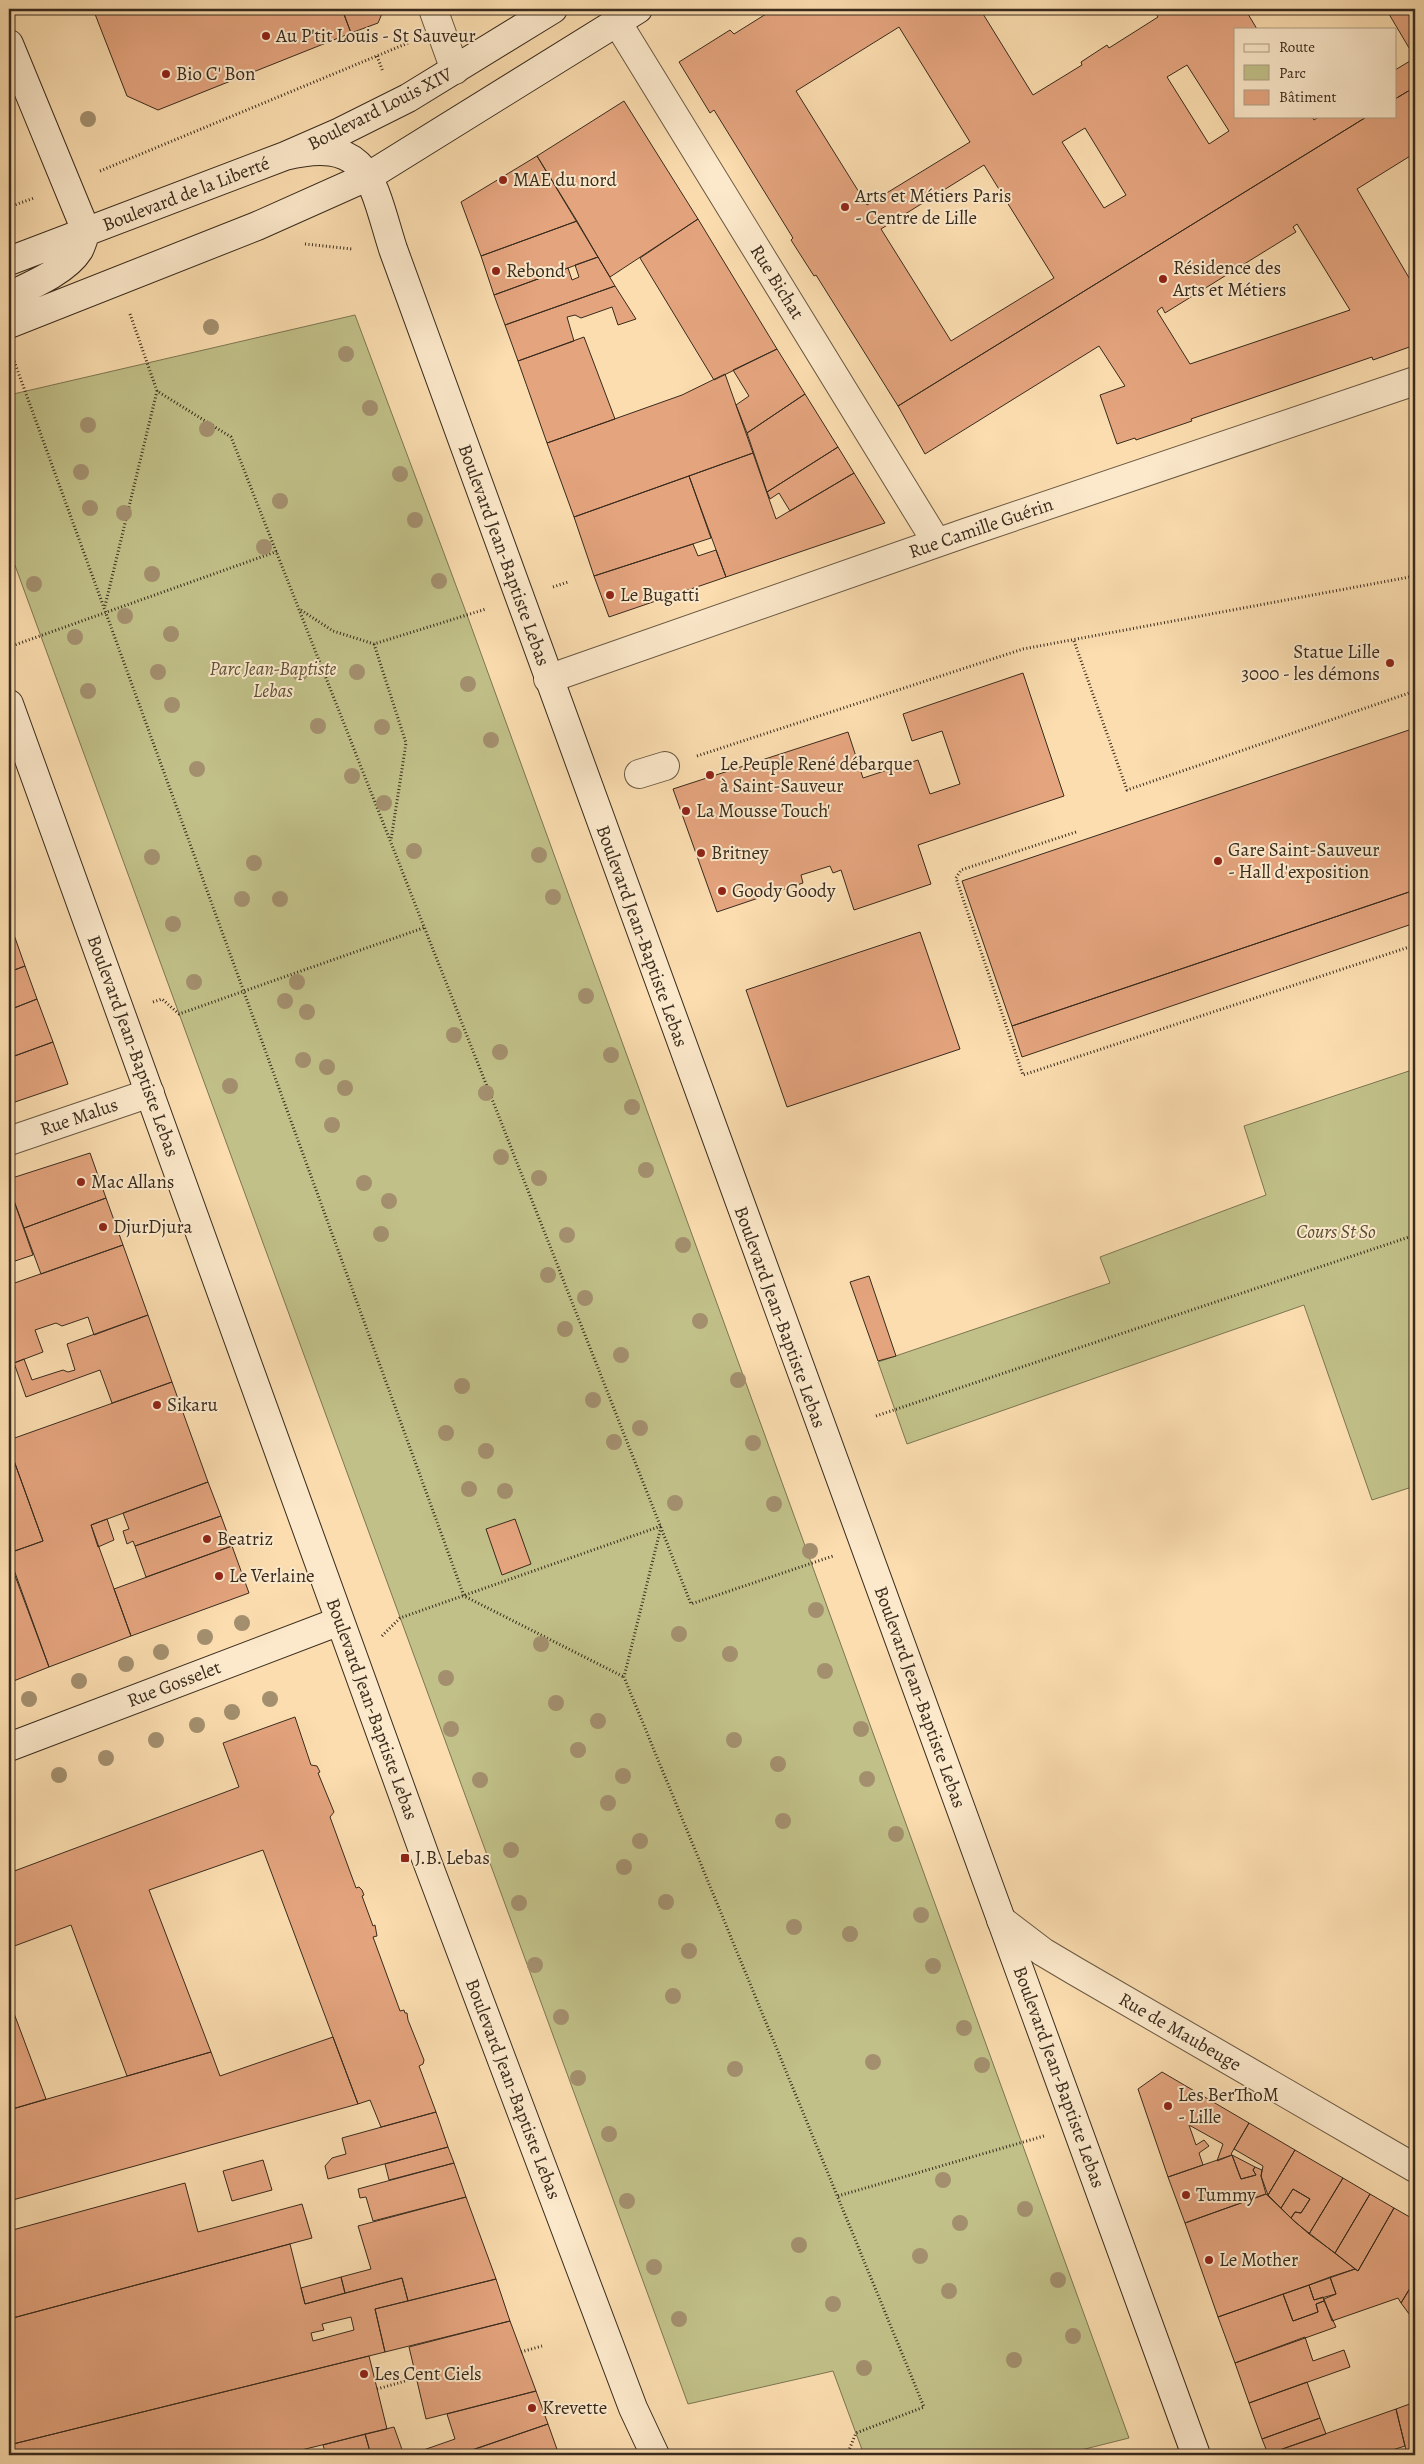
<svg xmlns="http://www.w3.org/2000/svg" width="1424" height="2464" font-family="Alegreya,serif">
<rect width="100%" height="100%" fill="#fbddaf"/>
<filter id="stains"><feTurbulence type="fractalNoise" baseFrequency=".004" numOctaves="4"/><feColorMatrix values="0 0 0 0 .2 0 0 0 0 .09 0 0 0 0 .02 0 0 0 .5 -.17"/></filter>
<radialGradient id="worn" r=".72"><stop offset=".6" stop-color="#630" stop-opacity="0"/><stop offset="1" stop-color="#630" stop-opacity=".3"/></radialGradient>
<path fill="#c1c088" stroke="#7d7652" d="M355 315 467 615 1129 2438 1061 2455H864L833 2371 688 2404 9 549V395Z
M1415 1069V1486L1372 1500 1304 1305 907 1444 878 1362 1110 1283 1100 1257 1266 1195 1244 1126Z"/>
<path fill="#e4a47e" stroke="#392b1d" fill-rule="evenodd" d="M93 9H342L351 33 158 110 127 96Z
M342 9H384L378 23 351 33Z
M774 9H980L1033 95 1082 65 1081 62 1107 45 1109 48 1158 17 1153 9H1245L1257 29H1235V116H1312L1314 120 1320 116H1368L898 406 816 275 814 276 791 240 793 238 714 110 710 113 679 62 730 30 734 34ZM899 27 970 142 867 205 796 91ZM1187 65 1229 131 1209 144 1167 77ZM1085 128 1126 195 1104 208 1062 142ZM984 165 1054 278 951 341 881 229Z
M1386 9H1415V58Z
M1415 58V87L1395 99V70Z
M1415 87V153L1357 189 1415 288V345L1373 360 1372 357 1191 419 1192 421 1136 440 1135 438 1117 444 1100 395 1125 386 1099 346 925 454 898 406 1368 116H1395V99ZM1297 224 1350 310 1190 364 1157 311 1162 307 1165 313 1296 232 1293 227Z
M624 101 698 219 610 277 537 156Z
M537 156 577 221 481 256 461 202Z
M698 219 777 349 714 380 640 258Z
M577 221 598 257 494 295 481 256Z
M598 257 615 286 505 325 494 295 568 268 572 280 579 277 575 265Z
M615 286 636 319 618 325 612 307 581 318 575 315 567 317 574 341 518 361 505 325Z
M584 337 615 419 547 443 518 361Z
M777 349 805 394 747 433 736 405 749 396 733 370Z
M725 374 753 453 574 517 547 443 682 395Z
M805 394 838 447 767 492 747 433Z
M838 447 854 473 790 511 779 493 770 499 767 492Z
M753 453 776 519 854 473 885 523 726 577 689 476Z
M689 476 711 538 594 576 574 517Z
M693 544 698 556 716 550 726 577 609 617 594 576Z
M1023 673 1064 796 918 845 931 884 854 910 841 870 833 873 830 866 801 875 803 883 717 912 673 789 848 732 863 778 918 760 930 794 960 784 942 731 912 741 903 714Z
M1415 728V890L1012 1026 962 881Z
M1415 890V923L1022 1057 1012 1026Z
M13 932 25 966 9 972V934Z
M920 932 960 1049 787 1107 746 990Z
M25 966 37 999 9 1010V972Z
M37 999 53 1042 9 1058V1010Z
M53 1042 68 1084 9 1104V1058Z
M90 1153 106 1198 24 1228 9 1187V1179Z
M9 1187 33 1255 9 1263Z
M106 1198 123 1245 41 1274 24 1228Z
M123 1245 148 1315 94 1335 88 1317 62 1326 56 1323 35 1330 43 1352 14 1363 9 1347V1285Z
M869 1276 896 1356 878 1361 850 1282Z
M148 1315 172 1382 112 1403 100 1370 26 1397 14 1363 24 1359 32 1380 63 1370 68 1372 75 1370 67 1344Z
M172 1382 208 1482 91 1525 131 1636 49 1667 9 1556V1553L43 1541 9 1447V1440Z
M9 1447 43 1541 9 1553Z
M208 1482 221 1516 135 1546 133 1541 127 1544 123 1531 129 1529 123 1513Z
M221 1516 232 1546 146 1577 135 1546Z
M107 1519 114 1540 98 1547 91 1525Z
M515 1519 531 1564 502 1575 486 1529Z
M232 1546 249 1593 131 1636 114 1589Z
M14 1573 49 1667 11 1682 9 1618 12 1617 9 1610V1575Z
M295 1717 311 1765 317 1766 320 1772 318 1773 334 1812 330 1817 356 1888 359 1887 362 1890 364 1895 362 1896 373 1926 375 1925 377 1936 373 1937 400 2011 404 2010 405 2013H407L408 2020 424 2060 423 2064 419 2066 436 2112 381 2127 370 2100 358 2104 263 1850 149 1890 211 2052 127 2076 71 1925 9 1948V1873L239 1787 223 1743Z
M9 2000 46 2099 9 2110Z
M333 2037 358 2104 9 2201V2110L211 2052 220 2076Z
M1162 2072 1249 2123 1231 2154 1232 2155 1217 2161 1223 2144 1189 2125 1196 2145 1204 2140 1209 2146 1199 2153 1203 2165 1168 2177 1138 2089Z
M436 2112 448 2147 328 2179 325 2166 332 2158 346 2154 342 2138Z
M1249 2123 1295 2150 1268 2195 1261 2176 1263 2166 1234 2149Z
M448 2147 454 2163 389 2180 385 2164Z
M1295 2150 1343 2178 1309 2234 1291 2218 1295 2212 1301 2213 1310 2199 1293 2189 1281 2208 1268 2195Z
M1232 2155 1255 2167 1253 2170 1256 2175 1241 2179Z
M1232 2155 1241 2179 1256 2175 1253 2170 1255 2167 1262 2170 1261 2176 1266 2194 1185 2223 1168 2177Z
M263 2160 272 2190 232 2201 223 2171Z
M454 2163 466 2197 373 2221 366 2197 360 2198 358 2189Z
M1343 2178 1370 2194 1335 2253 1309 2234Z
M185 2183 198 2232 302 2204 312 2238 9 2319V2231Z
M1293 2189 1310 2199 1301 2213 1295 2212 1291 2218 1281 2208Z
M1266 2194 1295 2222 1355 2269 1218 2317 1185 2223Z
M1370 2194 1394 2208 1358 2271 1335 2253Z
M466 2197 496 2279 408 2301 402 2278 345 2293 341 2277 371 2269 358 2226Z
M1394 2208 1415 2220V2280L1401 2303 1398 2298 1332 2321 1324 2299 1336 2294 1330 2277 1355 2269 1358 2271Z
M290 2244 305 2304 402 2278 408 2301 375 2309 385 2352 9 2445V2319ZM351 2317 354 2330 313 2341 311 2333 324 2330 322 2324Z
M341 2277 345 2293 305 2304 301 2288Z
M1330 2277 1336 2294 1314 2300 1309 2285Z
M496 2279 510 2321 385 2352 375 2309Z
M1415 2280V2322L1401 2303Z
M1309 2285 1314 2300 1323 2297 1324 2301 1316 2304 1318 2312 1293 2321 1283 2294Z
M1283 2294 1293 2321 1318 2312 1316 2304 1324 2301 1336 2327 1235 2363 1218 2317Z
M510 2321 536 2391 426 2419 409 2347Z
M1305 2337 1313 2361 1344 2350 1350 2367 1249 2403 1235 2363Z
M369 2356 387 2429 281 2455H9V2445Z
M1307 2382 1320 2418 1262 2439 1249 2403Z
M536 2391 548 2424 457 2455H409L455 2439 447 2414Z
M1415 2402V2447L1406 2450 1396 2409Z
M1396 2409 1405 2446 1377 2455 1268 2454Z
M1320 2418 1326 2434 1268 2454 1262 2439Z
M548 2424 559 2455H461V2454Z
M394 2427 404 2455H371L365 2434Z
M365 2434 371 2455H326L323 2445Z"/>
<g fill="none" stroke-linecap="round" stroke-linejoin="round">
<defs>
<path id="street" d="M433 9 455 70
M617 22 937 543
M548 679 968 532 1415 381
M639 774 665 766
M9 1141 150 1093
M1001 1920 1043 1952 1075 1971 1415 2168"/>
<path id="secondary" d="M9 44 86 231C84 237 82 244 79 250 66 271 30 286 9 296
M285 156C370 135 372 183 393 249L1196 2455
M9 261 285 156 340 132 408 98 553 9
M9 324 257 226 369 176 638 9
M9 704 425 1856 633 2408 655 2455
M9 1747 340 1621"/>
</defs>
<use href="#street" stroke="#6a5842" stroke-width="30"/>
<use href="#secondary" stroke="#392b1d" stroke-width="30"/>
<path stroke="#392b1d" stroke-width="3" stroke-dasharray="1 2.5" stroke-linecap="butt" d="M377 56 383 72
M100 171 408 43
M9 207 34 198
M305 244 352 249
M130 314 157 391 231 437 691 1604 833 1556
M13 358 464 1596 624 1677
M553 587 568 582
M105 606 157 391
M301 610 333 631 374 644 486 609
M1074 641 1127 790 1415 691
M374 644 406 743 391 840
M9 647 278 551
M697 756 1023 649 1415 576
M1076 832 961 870 956 878 1023 1075 1415 945
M153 1002 162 999 179 1014 426 927
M876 1416 1415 1235
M661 1527 624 1677 924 2407 856 2433 847 2455
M382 1636 400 1618 661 1526
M838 2196 1044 2136
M521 2352 542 2346
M377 2389 416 2378"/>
<use href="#street" stroke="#fce9cb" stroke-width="28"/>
<use href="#secondary" stroke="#fce9cb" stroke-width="28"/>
</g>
<g fill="#a38f6e">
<circle cx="88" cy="119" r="8"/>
<circle cx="211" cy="327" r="8"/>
<circle cx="346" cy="354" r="8"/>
<circle cx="370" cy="408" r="8"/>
<circle cx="88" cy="425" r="8"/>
<circle cx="207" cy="429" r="8"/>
<circle cx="81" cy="472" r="8"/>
<circle cx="400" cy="474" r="8"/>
<circle cx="280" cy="501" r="8"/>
<circle cx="90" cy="508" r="8"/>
<circle cx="124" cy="513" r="8"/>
<circle cx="415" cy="520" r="8"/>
<circle cx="264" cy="547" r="8"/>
<circle cx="152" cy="574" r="8"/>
<circle cx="439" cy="581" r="8"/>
<circle cx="34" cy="584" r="8"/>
<circle cx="125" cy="616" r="8"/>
<circle cx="171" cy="634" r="8"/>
<circle cx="75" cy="637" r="8"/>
<circle cx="158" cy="672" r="8"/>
<circle cx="357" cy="672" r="8"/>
<circle cx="300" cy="673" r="8"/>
<circle cx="468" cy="684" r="8"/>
<circle cx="88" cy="691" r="8"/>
<circle cx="172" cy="705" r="8"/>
<circle cx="318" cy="726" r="8"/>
<circle cx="382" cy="727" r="8"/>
<circle cx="491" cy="740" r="8"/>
<circle cx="197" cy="769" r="8"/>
<circle cx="352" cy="776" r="8"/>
<circle cx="384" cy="803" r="8"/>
<circle cx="414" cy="851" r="8"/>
<circle cx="539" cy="855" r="8"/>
<circle cx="152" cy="857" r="8"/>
<circle cx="254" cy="863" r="8"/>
<circle cx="553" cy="897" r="8"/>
<circle cx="242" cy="899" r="8"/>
<circle cx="280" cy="899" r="8"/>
<circle cx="173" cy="924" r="8"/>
<circle cx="194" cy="982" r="8"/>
<circle cx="297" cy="982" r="8"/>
<circle cx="586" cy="996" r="8"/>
<circle cx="285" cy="1001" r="8"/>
<circle cx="307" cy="1012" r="8"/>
<circle cx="454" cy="1035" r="8"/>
<circle cx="500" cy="1052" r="8"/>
<circle cx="611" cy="1055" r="8"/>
<circle cx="303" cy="1060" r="8"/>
<circle cx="327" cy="1067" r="8"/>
<circle cx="230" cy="1086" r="8"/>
<circle cx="345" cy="1088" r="8"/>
<circle cx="486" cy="1093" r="8"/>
<circle cx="632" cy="1107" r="8"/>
<circle cx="332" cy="1125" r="8"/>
<circle cx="501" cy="1157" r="8"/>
<circle cx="646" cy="1170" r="8"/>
<circle cx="539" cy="1178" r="8"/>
<circle cx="364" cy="1183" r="8"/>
<circle cx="389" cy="1201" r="8"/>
<circle cx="381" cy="1234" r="8"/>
<circle cx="567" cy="1235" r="8"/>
<circle cx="683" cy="1245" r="8"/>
<circle cx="548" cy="1275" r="8"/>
<circle cx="585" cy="1298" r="8"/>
<circle cx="700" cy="1321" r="8"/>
<circle cx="565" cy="1329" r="8"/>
<circle cx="621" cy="1355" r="8"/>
<circle cx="738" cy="1380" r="8"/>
<circle cx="462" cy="1386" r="8"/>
<circle cx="593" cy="1400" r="8"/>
<circle cx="640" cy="1428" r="8"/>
<circle cx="446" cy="1433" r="8"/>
<circle cx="614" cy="1442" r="8"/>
<circle cx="753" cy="1443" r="8"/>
<circle cx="486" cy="1451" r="8"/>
<circle cx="469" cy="1489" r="8"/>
<circle cx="505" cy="1491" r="8"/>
<circle cx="675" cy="1503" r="8"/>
<circle cx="774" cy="1504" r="8"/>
<circle cx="810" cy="1551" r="8"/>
<circle cx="816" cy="1610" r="8"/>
<circle cx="242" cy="1623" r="8"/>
<circle cx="679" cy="1634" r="8"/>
<circle cx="205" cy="1637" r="8"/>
<circle cx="541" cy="1644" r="8"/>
<circle cx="161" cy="1652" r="8"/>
<circle cx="730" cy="1654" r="8"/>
<circle cx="126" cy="1664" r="8"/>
<circle cx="825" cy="1671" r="8"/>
<circle cx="446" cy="1678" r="8"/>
<circle cx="79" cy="1681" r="8"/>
<circle cx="29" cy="1699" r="8"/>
<circle cx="270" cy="1699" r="8"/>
<circle cx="556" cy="1703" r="8"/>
<circle cx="232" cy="1712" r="8"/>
<circle cx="598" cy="1721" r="8"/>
<circle cx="197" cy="1725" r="8"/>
<circle cx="451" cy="1729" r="8"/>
<circle cx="861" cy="1729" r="8"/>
<circle cx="156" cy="1740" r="8"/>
<circle cx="734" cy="1740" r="8"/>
<circle cx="578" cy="1750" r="8"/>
<circle cx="106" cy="1758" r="8"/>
<circle cx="778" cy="1764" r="8"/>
<circle cx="59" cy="1775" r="8"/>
<circle cx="623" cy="1776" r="8"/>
<circle cx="867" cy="1779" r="8"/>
<circle cx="480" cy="1780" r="8"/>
<circle cx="608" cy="1803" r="8"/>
<circle cx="783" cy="1821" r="8"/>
<circle cx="896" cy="1834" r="8"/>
<circle cx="640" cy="1841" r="8"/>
<circle cx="511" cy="1850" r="8"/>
<circle cx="624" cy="1867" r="8"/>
<circle cx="666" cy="1902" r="8"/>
<circle cx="519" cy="1903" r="8"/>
<circle cx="921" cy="1915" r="8"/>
<circle cx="794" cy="1927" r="8"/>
<circle cx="850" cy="1934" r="8"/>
<circle cx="689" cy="1951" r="8"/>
<circle cx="535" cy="1965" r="8"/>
<circle cx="933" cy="1966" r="8"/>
<circle cx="673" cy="1996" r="8"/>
<circle cx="561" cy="2017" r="8"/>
<circle cx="964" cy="2028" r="8"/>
<circle cx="873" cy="2062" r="8"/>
<circle cx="982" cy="2065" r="8"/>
<circle cx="735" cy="2069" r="8"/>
<circle cx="578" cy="2078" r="8"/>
<circle cx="609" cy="2134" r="8"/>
<circle cx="943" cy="2180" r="8"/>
<circle cx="627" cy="2201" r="8"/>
<circle cx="1025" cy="2209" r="8"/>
<circle cx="960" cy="2223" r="8"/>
<circle cx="799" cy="2245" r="8"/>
<circle cx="920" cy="2256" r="8"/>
<circle cx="654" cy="2267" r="8"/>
<circle cx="1058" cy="2280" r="8"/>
<circle cx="949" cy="2291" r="8"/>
<circle cx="833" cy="2304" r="8"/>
<circle cx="679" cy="2319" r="8"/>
<circle cx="1073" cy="2336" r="8"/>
<circle cx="1014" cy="2360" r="8"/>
<circle cx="864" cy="2368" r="8"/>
</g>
<g fill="#8f2418" stroke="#fce9cb" stroke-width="2">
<circle cx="266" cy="36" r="5"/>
<circle cx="166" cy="74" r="5"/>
<circle cx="503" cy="180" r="5"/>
<circle cx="845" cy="207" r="5"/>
<circle cx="496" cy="271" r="5"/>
<circle cx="1163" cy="279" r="5"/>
<circle cx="610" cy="595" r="5"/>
<circle cx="1390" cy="663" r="5"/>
<circle cx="710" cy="775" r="5"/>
<circle cx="686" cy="811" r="5"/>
<circle cx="701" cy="853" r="5"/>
<circle cx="1218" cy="861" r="5"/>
<circle cx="722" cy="891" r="5"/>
<circle cx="81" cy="1182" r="5"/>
<circle cx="103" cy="1227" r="5"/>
<circle cx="157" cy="1405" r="5"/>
<circle cx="207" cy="1539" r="5"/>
<circle cx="219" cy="1576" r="5"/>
<rect x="400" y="1853" width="10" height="10" rx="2.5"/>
<circle cx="1168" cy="2106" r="5"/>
<circle cx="1186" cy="2195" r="5"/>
<circle cx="1209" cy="2260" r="5"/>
<circle cx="364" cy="2374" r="5"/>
<circle cx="532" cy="2408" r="5"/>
</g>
<g text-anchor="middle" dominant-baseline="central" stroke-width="4" stroke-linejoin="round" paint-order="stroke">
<g font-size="19" fill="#392b1d" stroke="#fce9cb" text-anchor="start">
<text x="276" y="36">Au P'tit Louis - St Sauveur</text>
<text x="176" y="74">Bio C' Bon</text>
<text x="513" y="180">MAE du nord</text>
<text x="855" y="196">Arts et Métiers Paris<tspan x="855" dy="22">- Centre de Lille</tspan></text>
<text x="1173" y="268">Résidence des<tspan x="1173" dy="22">Arts et Métiers</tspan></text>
<text x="506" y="271">Rebond</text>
<text x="620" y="595">Le Bugatti</text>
<text x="1380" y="652" text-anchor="end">Statue Lille<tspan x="1380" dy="22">3000 - les démons</tspan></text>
<text x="720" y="764">Le Peuple René débarque<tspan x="720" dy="22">à Saint-Sauveur</tspan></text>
<text x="696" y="811">La Mousse Touch'</text>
<text x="1228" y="850">Gare Saint-Sauveur<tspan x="1228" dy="22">- Hall d'exposition</tspan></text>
<text x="711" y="853">Britney</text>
<text x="732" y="891">Goody Goody</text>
<text x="91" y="1182">Mac Allans</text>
<text x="113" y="1227">DjurDjura</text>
<text x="167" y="1405">Sikaru</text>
<text x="217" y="1539">Beatriz</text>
<text x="229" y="1576">Le Verlaine</text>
<text x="415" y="1858">J.B. Lebas</text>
<text x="1178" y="2095">Les BerThoM<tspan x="1178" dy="22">- Lille</tspan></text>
<text x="1196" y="2195">Tummy</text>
<text x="1219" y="2260">Le Mother</text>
<text x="374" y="2374">Les Cent Ciels</text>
<text x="542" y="2408">Krevette</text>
</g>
<g font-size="19" fill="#392b1d" stroke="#fce9cb">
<text transform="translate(380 109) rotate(-27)">Boulevard Louis XIV</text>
<text transform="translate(186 194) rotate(-21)">Boulevard de la Liberté</text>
<text transform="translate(777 282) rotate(58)">Rue Bichat</text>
<text transform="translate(981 528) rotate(-19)">Rue Camille Guérin</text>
<text transform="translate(504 555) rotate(70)">Boulevard Jean-Baptiste Lebas</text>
<text transform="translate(642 936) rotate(70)">Boulevard Jean-Baptiste Lebas</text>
<text transform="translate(133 1046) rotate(70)">Boulevard Jean-Baptiste Lebas</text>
<text transform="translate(79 1117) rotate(-19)">Rue Malus</text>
<text transform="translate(780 1317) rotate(70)">Boulevard Jean-Baptiste Lebas</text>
<text transform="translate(174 1684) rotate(-21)">Rue Gosselet</text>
<text transform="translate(920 1697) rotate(70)">Boulevard Jean-Baptiste Lebas</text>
<text transform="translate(372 1709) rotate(70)">Boulevard Jean-Baptiste Lebas</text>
<text transform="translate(1180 2032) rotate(30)">Rue de Maubeuge</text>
<text transform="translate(1059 2077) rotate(70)">Boulevard Jean-Baptiste Lebas</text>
<text transform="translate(513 2089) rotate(69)">Boulevard Jean-Baptiste Lebas</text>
</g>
<g font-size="19" font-style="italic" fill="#5b5038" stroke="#fce9cb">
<text x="273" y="669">Parc Jean-Baptiste<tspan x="273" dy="22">Lebas</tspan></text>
<text x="1336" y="1232">Cours St So</text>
</g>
</g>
<rect width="1424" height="2464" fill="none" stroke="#fbddaf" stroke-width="30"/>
<rect x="10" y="10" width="1404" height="2444" fill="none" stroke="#392b1d" stroke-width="2.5"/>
<rect x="15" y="15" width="1394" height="2434" fill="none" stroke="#392b1d"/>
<rect x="1234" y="28" width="162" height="90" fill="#fce9cb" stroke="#ae9d85"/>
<rect x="1244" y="44" width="25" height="8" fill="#fce9cb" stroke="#ae9d85"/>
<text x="1279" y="52" font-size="15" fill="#392b1d">Route</text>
<rect x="1244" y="65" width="25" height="15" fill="#c1c088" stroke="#ae9d85"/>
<text x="1279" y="78" font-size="15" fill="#392b1d">Parc</text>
<rect x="1244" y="90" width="25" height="15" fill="#e4a47e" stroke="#ae9d85"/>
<text x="1279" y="102" font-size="15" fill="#392b1d">Bâtiment</text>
<rect width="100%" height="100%" filter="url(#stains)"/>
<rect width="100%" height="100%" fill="url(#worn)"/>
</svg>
